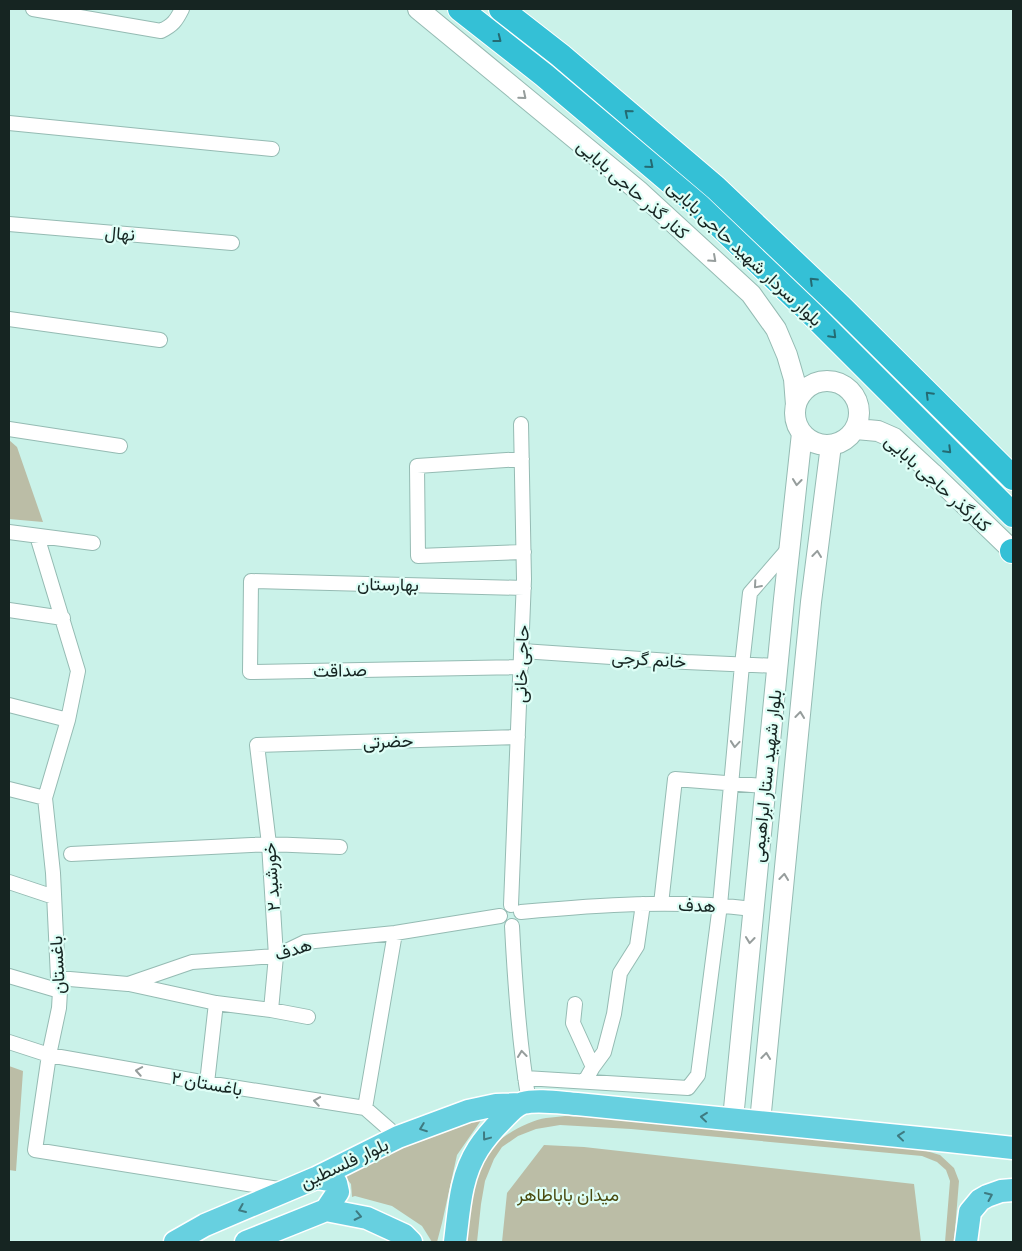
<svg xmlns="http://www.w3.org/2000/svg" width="1022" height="1251" font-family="'Roboto Condensed',Vazirmatn,sans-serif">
<rect width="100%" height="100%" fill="#caf2e9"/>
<path fill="#bbbda6" d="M9 440 17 447 43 522 9 519Z
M9 1066 23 1071 16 1171 9 1170Z
M565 1116 593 1117 923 1150 940 1155 954 1168 959 1181 954 1242H945L950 1181 946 1170 937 1162 922 1156 631 1129 560 1125 536 1129 518 1136 502 1147 494 1159 485 1181 481 1204 477 1242H467C469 1221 469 1198 477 1178 481 1166 488 1153 496 1144 506 1133 531 1120 546 1118 553 1117 559 1117 565 1116Z
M482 1119 457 1155 442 1223 437 1242H432L422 1226 392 1206 355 1196 352 1197 351 1184 341 1172 457 1122Z
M544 1145 584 1147 914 1184 921 1242H502L507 1193Z"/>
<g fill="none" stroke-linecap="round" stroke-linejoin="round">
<defs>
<path id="minor" d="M33 9 161 31C173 25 176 21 182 9
M9 123 272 149
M9 224 232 243
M9 319 160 340
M9 429 120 446
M522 459 417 466 418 556 524 552
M9 532 93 543
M37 536 78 671 68 720 45 798 53 873 58 978 60 991 59 1008 49 1055 35 1150 285 1190
M9 610 63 618
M522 651 686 662 777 666
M521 667 250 672 251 581 524 588
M9 705 68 720
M9 789 45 798
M71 854 269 844 340 847
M9 882 54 897
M661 904 675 779 765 786
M511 905 524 579 521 424
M521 912C598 905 676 899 753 909
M512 926C515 985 519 1044 529 1102
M9 976 60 991
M58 978 128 984 192 962 276 956 305 942 395 933 500 916
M129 984 216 1003 271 1010 308 1017
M575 1004 573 1023 593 1067
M271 1010 276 956 269 844 257 745 518 737
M9 1042 49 1055 207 1083 365 1108
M525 1078 688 1088 698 1075 720 905 742 665 750 593 789 548
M585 1081 593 1067 604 1052 614 1014 620 973 637 946 643 904
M207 1083 216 1003
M365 1108 395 933
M365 1108 398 1137"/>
<path id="secondary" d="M418 9 640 192 751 294 776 329 787 355 794 379 796 405
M795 413a32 32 0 1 1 64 0a32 32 0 1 1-64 0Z
M856 429 878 431 894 438 932 473 1013 551
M733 1119 784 599 802 433
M760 1122 811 602 831 445"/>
<path id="primary" d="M316 1178 329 1180 336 1183 338 1192 326 1210
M175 1242 205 1225 316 1178 398 1137 468 1111 496 1105 520 1104
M246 1242 326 1210 367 1218 404 1235 411 1242
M455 1242C459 1211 460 1177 478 1149 485 1138 493 1129 502 1120 508 1114 515 1105 523 1103 537 1099 562 1103 577 1104L949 1141 1013 1148
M966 1242 970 1212 980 1200 987 1196 1001 1191 1013 1190"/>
<path id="trunk" d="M460 9 544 75 699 206 813 315 1013 515
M501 9 560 55 716 188 840 306 1013 478
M1012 551H1013"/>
</defs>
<use href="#minor" stroke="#95bbb3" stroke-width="16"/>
<use href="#secondary" stroke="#95bbb3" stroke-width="22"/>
<use href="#primary" stroke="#fff" stroke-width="25"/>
<use href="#trunk" stroke="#fff" stroke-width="26"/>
<use href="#minor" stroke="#fff" stroke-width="14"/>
<use href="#secondary" stroke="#fff" stroke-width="20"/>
<use href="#primary" stroke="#67d0e0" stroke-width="22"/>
<use href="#trunk" stroke="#34c0d6" stroke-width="24"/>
</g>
<defs><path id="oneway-chevron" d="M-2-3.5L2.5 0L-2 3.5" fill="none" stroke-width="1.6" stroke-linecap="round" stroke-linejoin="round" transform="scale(1.25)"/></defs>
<g stroke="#246b73">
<use href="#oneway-chevron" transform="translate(498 39) rotate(38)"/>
<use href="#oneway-chevron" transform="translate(628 113) rotate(-140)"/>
<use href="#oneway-chevron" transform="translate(650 165) rotate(40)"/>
<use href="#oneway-chevron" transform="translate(813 281) rotate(-136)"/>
<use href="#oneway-chevron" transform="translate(833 335) rotate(45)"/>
<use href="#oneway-chevron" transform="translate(929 395) rotate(-135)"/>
<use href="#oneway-chevron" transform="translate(948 450) rotate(45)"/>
</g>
<g stroke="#969d9c">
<use href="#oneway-chevron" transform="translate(523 96) rotate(40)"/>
<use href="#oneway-chevron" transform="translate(713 259) rotate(42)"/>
<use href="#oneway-chevron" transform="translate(797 482) rotate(96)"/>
<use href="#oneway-chevron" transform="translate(817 554) rotate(-83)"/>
<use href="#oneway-chevron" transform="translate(757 585) rotate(131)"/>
<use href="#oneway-chevron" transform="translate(800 715) rotate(-84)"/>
<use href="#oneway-chevron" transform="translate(735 744) rotate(95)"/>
<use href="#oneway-chevron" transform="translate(784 877) rotate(-84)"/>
<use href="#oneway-chevron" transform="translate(750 940) rotate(96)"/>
<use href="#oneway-chevron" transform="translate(522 1054) rotate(-96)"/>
<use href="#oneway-chevron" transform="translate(766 1056) rotate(-84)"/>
<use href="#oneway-chevron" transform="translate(139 1071) rotate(-170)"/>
<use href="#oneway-chevron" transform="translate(317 1101) rotate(-171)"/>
</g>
<g stroke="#3e7a81">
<use href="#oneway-chevron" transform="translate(704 1117) rotate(-174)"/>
<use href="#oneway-chevron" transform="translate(423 1128) rotate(159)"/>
<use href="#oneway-chevron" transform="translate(901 1136) rotate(-174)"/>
<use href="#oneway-chevron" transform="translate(486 1137) rotate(127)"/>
<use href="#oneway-chevron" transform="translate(989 1196) rotate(-24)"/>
<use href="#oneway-chevron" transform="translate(242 1209) rotate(157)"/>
<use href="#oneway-chevron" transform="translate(358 1216) rotate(12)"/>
</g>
<g text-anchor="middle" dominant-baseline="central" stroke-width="4.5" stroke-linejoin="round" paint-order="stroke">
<g font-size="18" fill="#162522" stroke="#defef6">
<text transform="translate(633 189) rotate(41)">کنار گذر حاجی بابایی</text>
<text transform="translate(120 233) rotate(5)">نهال</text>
<text transform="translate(745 253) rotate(43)">بلوار سردار شهید حاجی بابایی</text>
<text transform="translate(938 483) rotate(42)">کنارگذر حاجی بابایی</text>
<text transform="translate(388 584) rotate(1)">بهارستان</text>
<text transform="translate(649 659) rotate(4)">خانم گرجی</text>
<text transform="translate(521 664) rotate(-88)">حاجی خانی</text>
<text transform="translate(340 670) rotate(-1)">صداقت</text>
<text transform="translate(388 741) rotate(-2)">حضرتی</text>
<text transform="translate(766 776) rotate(-84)">بلوار شهید ستار ابراهیمی</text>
<text transform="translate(271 877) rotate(-94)">خورشید ۲</text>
<text transform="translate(697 905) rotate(2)">هدف</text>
<text transform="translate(293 949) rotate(-17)">هدف</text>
<text transform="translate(57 965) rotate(-93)">باغستان</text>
<text transform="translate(207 1083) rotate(10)">باغستان ۲</text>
<text transform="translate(344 1163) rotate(-25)">بلوار فلسطین</text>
</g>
<g font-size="18" fill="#4a4b10" stroke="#defef6">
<text x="568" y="1194">میدان باباطاهر</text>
</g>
</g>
<rect width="1022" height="1251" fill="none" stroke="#162522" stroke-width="20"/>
</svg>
